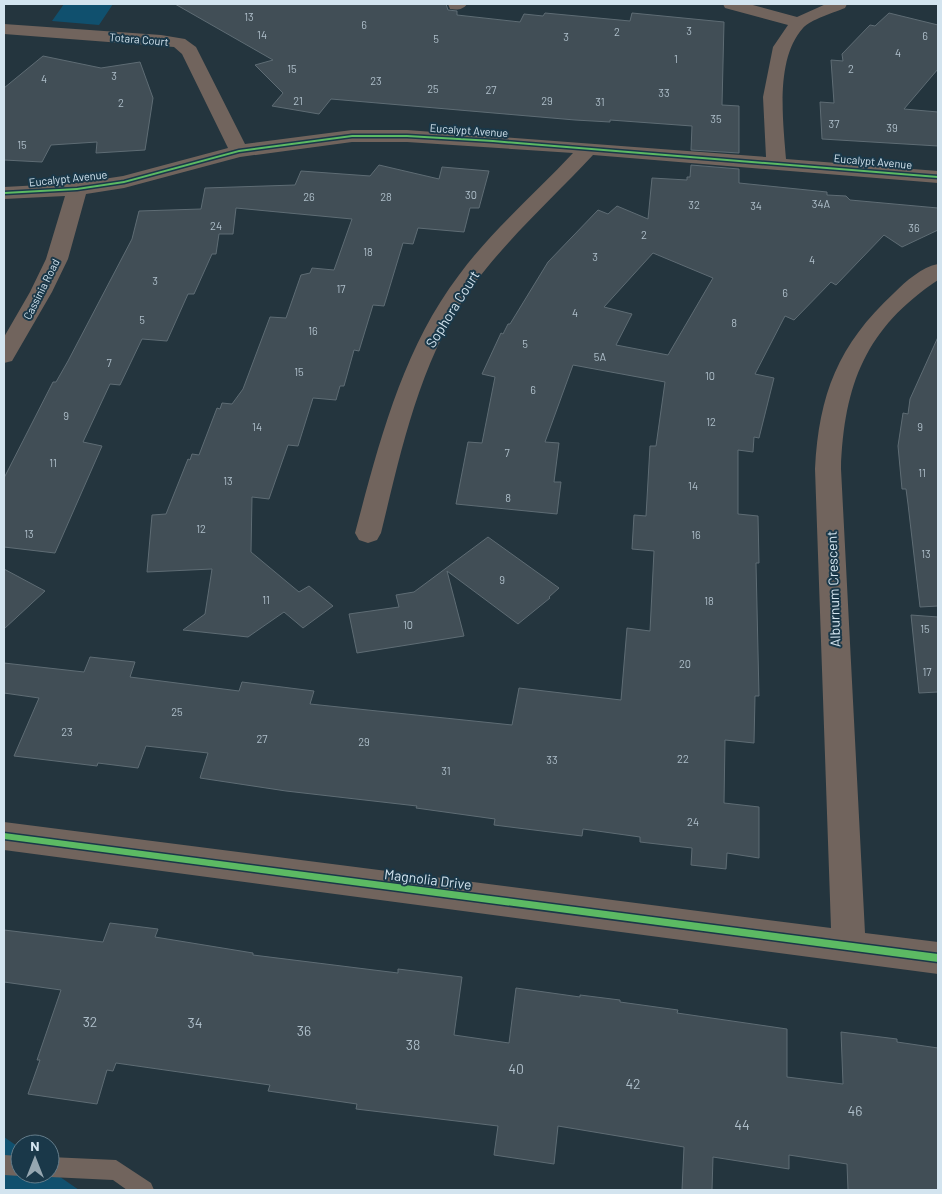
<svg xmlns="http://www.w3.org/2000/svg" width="942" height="1194" font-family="Barlow,sans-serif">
<rect width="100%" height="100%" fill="#24353e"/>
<path fill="#10506e" d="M64 4H113L99 25 52 21Z
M4 1137 20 1148V1174H50V1170L79 1190H4Z"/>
<path fill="#414e56" stroke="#5e6c74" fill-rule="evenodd" d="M175 4H446L448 10 457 11V15L520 22 524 14 543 16 545 13 630 21 632 13 724 22 722 105 739 106V153L691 150 692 126 610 120V122L575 120 331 99 319 114 272 106 283 93 255 65 273 60Z
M889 13 938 25V69L904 109 938 112V146L822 139 820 102 834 103 831 60 843 61 842 54 870 25 875 26Z
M43 56 101 68 140 62 153 98 145 150 96 153 97 142 51 145 42 162 4 160V88Z
M379 165 439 179 442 167 489 171 479 208H470L464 232 418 228 413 244 403 243 384 306 373 305 359 351 354 350 344 386H340L336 400 313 398 298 446 288 445 269 499 252 497 251 552 299 592 309 586 333 606 303 628 284 612 248 637 183 630 205 614 212 569 147 572 152 515 166 514 188 459 190 460 192 454 199 455 217 408 220 409 222 403 232 404 243 389 270 317 286 318 301 275 310 273 312 268 334 270 352 219 236 208 233 234H219L216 254H212L194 294H188L167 341 142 339 120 385 110 384 83 442 102 446 55 553 4 547V478L53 382H56L68 361 132 239 139 211 201 209 205 188 295 185 301 171 370 176Z
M691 165 739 169V183L827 192V195L846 196 850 200 938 208V230L902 247 884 235 836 285 831 282 794 320 785 316 755 374 774 378 759 438 754 437 753 452 738 450V514L758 516 759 563H756L759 696H755L754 743 725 740 724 803 759 807V858L727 853 726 869 691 865 692 848 640 842V837L583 829 582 836 494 825 495 819 416 808 417 806 286 791 200 778 208 753 146 746 138 768 98 763 97 766 14 756 39 698 4 693V663L84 672 90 657 135 662 130 677 239 691 242 682 314 691 310 704 512 725 519 688 621 700 627 628 650 631 654 551 632 549 634 515 646 516 650 446H656L665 382 573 365 545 442 559 443 554 482H561L557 514 456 504 468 442 482 443 495 377 482 374 501 333 503 334 508 324H510L548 262 598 210 608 214 617 206 648 219 652 178 687 180V177H690ZM653 253 713 278 668 355 616 345 632 314 604 307Z
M938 337V606L920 607 908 504 906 489H902L898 446 903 413 908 414 910 399Z
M488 537 559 588 549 597 550 598 518 624 447 571 464 636 357 653 349 614 399 607 396 595 414 592Z
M4 569 45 591 4 629Z
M911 615 938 617V692L919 693Z
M110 923 158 929 155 937 253 953V955L398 973V969L462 977 454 1035 509 1043 516 988 580 997V995L620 1000V1002L678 1010 677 1013 787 1029V1077L843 1084 841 1032 897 1039V1042L938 1048V1190H848L847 1164 789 1155V1169L713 1157 712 1190H682L684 1147 558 1126 554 1164 494 1155 498 1126 356 1109 357 1104 268 1091 270 1085 116 1063 113 1071 107 1070 97 1104 28 1094 40 1060H37L61 990 4 982V930L103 942Z"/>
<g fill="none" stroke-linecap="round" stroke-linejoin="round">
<path fill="#71645d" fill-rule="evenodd" d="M4 1155 20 1156V1174H25L20 1176 4 1175Z
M50 1157 116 1160 151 1183 154 1190H127L113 1180 50 1177 43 1174H50Z"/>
<path fill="#71645d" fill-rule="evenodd" d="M448 4H467C463 10 457 10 450 9Z
M723 4H749L797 17 826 4H847L845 8C835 12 810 20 803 28 775 59 783 120 786 159L938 171V183L593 155C554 197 510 236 475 283 421 355 402 447 381 533L377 540 368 543 359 540 355 533C379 443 402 350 459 275 492 230 535 194 573 153L407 142H352L240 157 124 188 86 194 68 259 52 292 12 361 4 363V337L30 292 46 259 65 196 4 199V187L77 183 123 176 228 148 182 54 174 47 4 34V24L161 35 185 39 196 47 245 144 352 130H407L766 157 763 97 773 47 788 25 725 8Z
M938 264V280C866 328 844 384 841 469L865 933 938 942V974L4 850V822L831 928 815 469C819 394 838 345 894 293 906 281 922 267 938 264Z"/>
<defs>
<path id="cycleway" d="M352 135H407L493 140 938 176V178L493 142 407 137H352L239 152 124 183 77 190 4 194V192L77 188 124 181 239 150Z
M4 833 938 954V962L4 839Z"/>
</defs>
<use href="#cycleway" stroke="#1a3849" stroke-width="3"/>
<use href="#cycleway" fill="#5cba63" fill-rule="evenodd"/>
</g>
<g text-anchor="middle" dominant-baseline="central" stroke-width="4" stroke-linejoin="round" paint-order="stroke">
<g font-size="11" fill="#aebec9">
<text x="249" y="16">13</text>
<text x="364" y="24">6</text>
<text x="689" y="30">3</text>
<text x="617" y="31">2</text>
<text x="262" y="34">14</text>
<text x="925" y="35">6</text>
<text x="566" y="36">3</text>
<text x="436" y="38">5</text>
<text x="898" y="52">4</text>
<text x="676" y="58">1</text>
<text x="292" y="68">15</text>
<text x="851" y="68">2</text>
<text x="114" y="75">3</text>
<text x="44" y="78">4</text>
<text x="376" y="80">23</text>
<text x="433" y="88">25</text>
<text x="491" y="89">27</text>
<text x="664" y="92">33</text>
<text x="298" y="100">21</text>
<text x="547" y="100">29</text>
<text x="600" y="101">31</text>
<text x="121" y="102">2</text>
<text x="716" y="118">35</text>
<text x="834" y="123">37</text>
<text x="892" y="127">39</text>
<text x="22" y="144">15</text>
<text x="471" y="194">30</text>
<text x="309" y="196">26</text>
<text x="386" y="196">28</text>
<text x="821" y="203">34A</text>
<text x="694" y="204">32</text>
<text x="756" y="205">34</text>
<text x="216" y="225">24</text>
<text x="914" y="227">36</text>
<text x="644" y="234">2</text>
<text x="368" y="251">18</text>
<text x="595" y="256">3</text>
<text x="812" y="259">4</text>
<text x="155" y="280">3</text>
<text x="341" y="288">17</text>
<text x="785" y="292">6</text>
<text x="575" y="312">4</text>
<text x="142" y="319">5</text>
<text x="734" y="322">8</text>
<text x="313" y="330">16</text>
<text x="525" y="343">5</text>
<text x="600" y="356">5A</text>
<text x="109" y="362">7</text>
<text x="299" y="371">15</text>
<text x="710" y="375">10</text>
<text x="533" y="389">6</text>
<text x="66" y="415">9</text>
<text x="711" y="421">12</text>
<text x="257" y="426">14</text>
<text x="920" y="426">9</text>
<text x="507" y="452">7</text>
<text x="53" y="462">11</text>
<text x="922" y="472">11</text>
<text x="228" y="480">13</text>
<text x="693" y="485">14</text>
<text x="508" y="497">8</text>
<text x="201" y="528">12</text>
<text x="29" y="533">13</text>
<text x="696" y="534">16</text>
<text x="926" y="553">13</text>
<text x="502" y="579">9</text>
<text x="266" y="599">11</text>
<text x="709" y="600">18</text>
<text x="408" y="624">10</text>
<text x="925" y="628">15</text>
<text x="685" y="663">20</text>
<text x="927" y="671">17</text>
<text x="177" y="711">25</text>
<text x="67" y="731">23</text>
<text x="262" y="738">27</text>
<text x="364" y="741">29</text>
<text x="683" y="758">22</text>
<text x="552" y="759">33</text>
<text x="446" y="770">31</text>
<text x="693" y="821">24</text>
</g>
<g font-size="11" fill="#d3e4ef" stroke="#1a3849">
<text transform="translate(139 39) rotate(5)">Totara Court</text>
<text transform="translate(469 130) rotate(4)">Eucalypt Avenue</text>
<text transform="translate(873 161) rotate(5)">Eucalypt Avenue</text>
<text transform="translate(68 178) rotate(-6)">Eucalypt Avenue</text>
<text transform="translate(41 289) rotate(-63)">Cassinia Road</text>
</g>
<g font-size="14" fill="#d3e4ef" stroke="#1a3849">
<text transform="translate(452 309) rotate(-58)">Sophora Court</text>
<text transform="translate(833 589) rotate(-92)">Alburnum Crescent</text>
<text transform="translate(428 879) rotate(7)">Magnolia Drive</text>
</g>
<g font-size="14" fill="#aebec9">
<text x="90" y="1021">32</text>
<text x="195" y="1022">34</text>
<text x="304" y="1030">36</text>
<text x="413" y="1044">38</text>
<text x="516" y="1068">40</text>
<text x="633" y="1083">42</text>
<text x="855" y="1110">46</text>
<text x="742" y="1124">44</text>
</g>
</g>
<rect width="942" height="1194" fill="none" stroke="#d3e4ef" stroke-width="10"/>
<g transform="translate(35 1159)"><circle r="24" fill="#1a3849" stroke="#647d8b"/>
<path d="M0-4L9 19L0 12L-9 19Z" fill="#96a7b1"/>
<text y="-8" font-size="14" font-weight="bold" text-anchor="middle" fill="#d3e4ef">N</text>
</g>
</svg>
